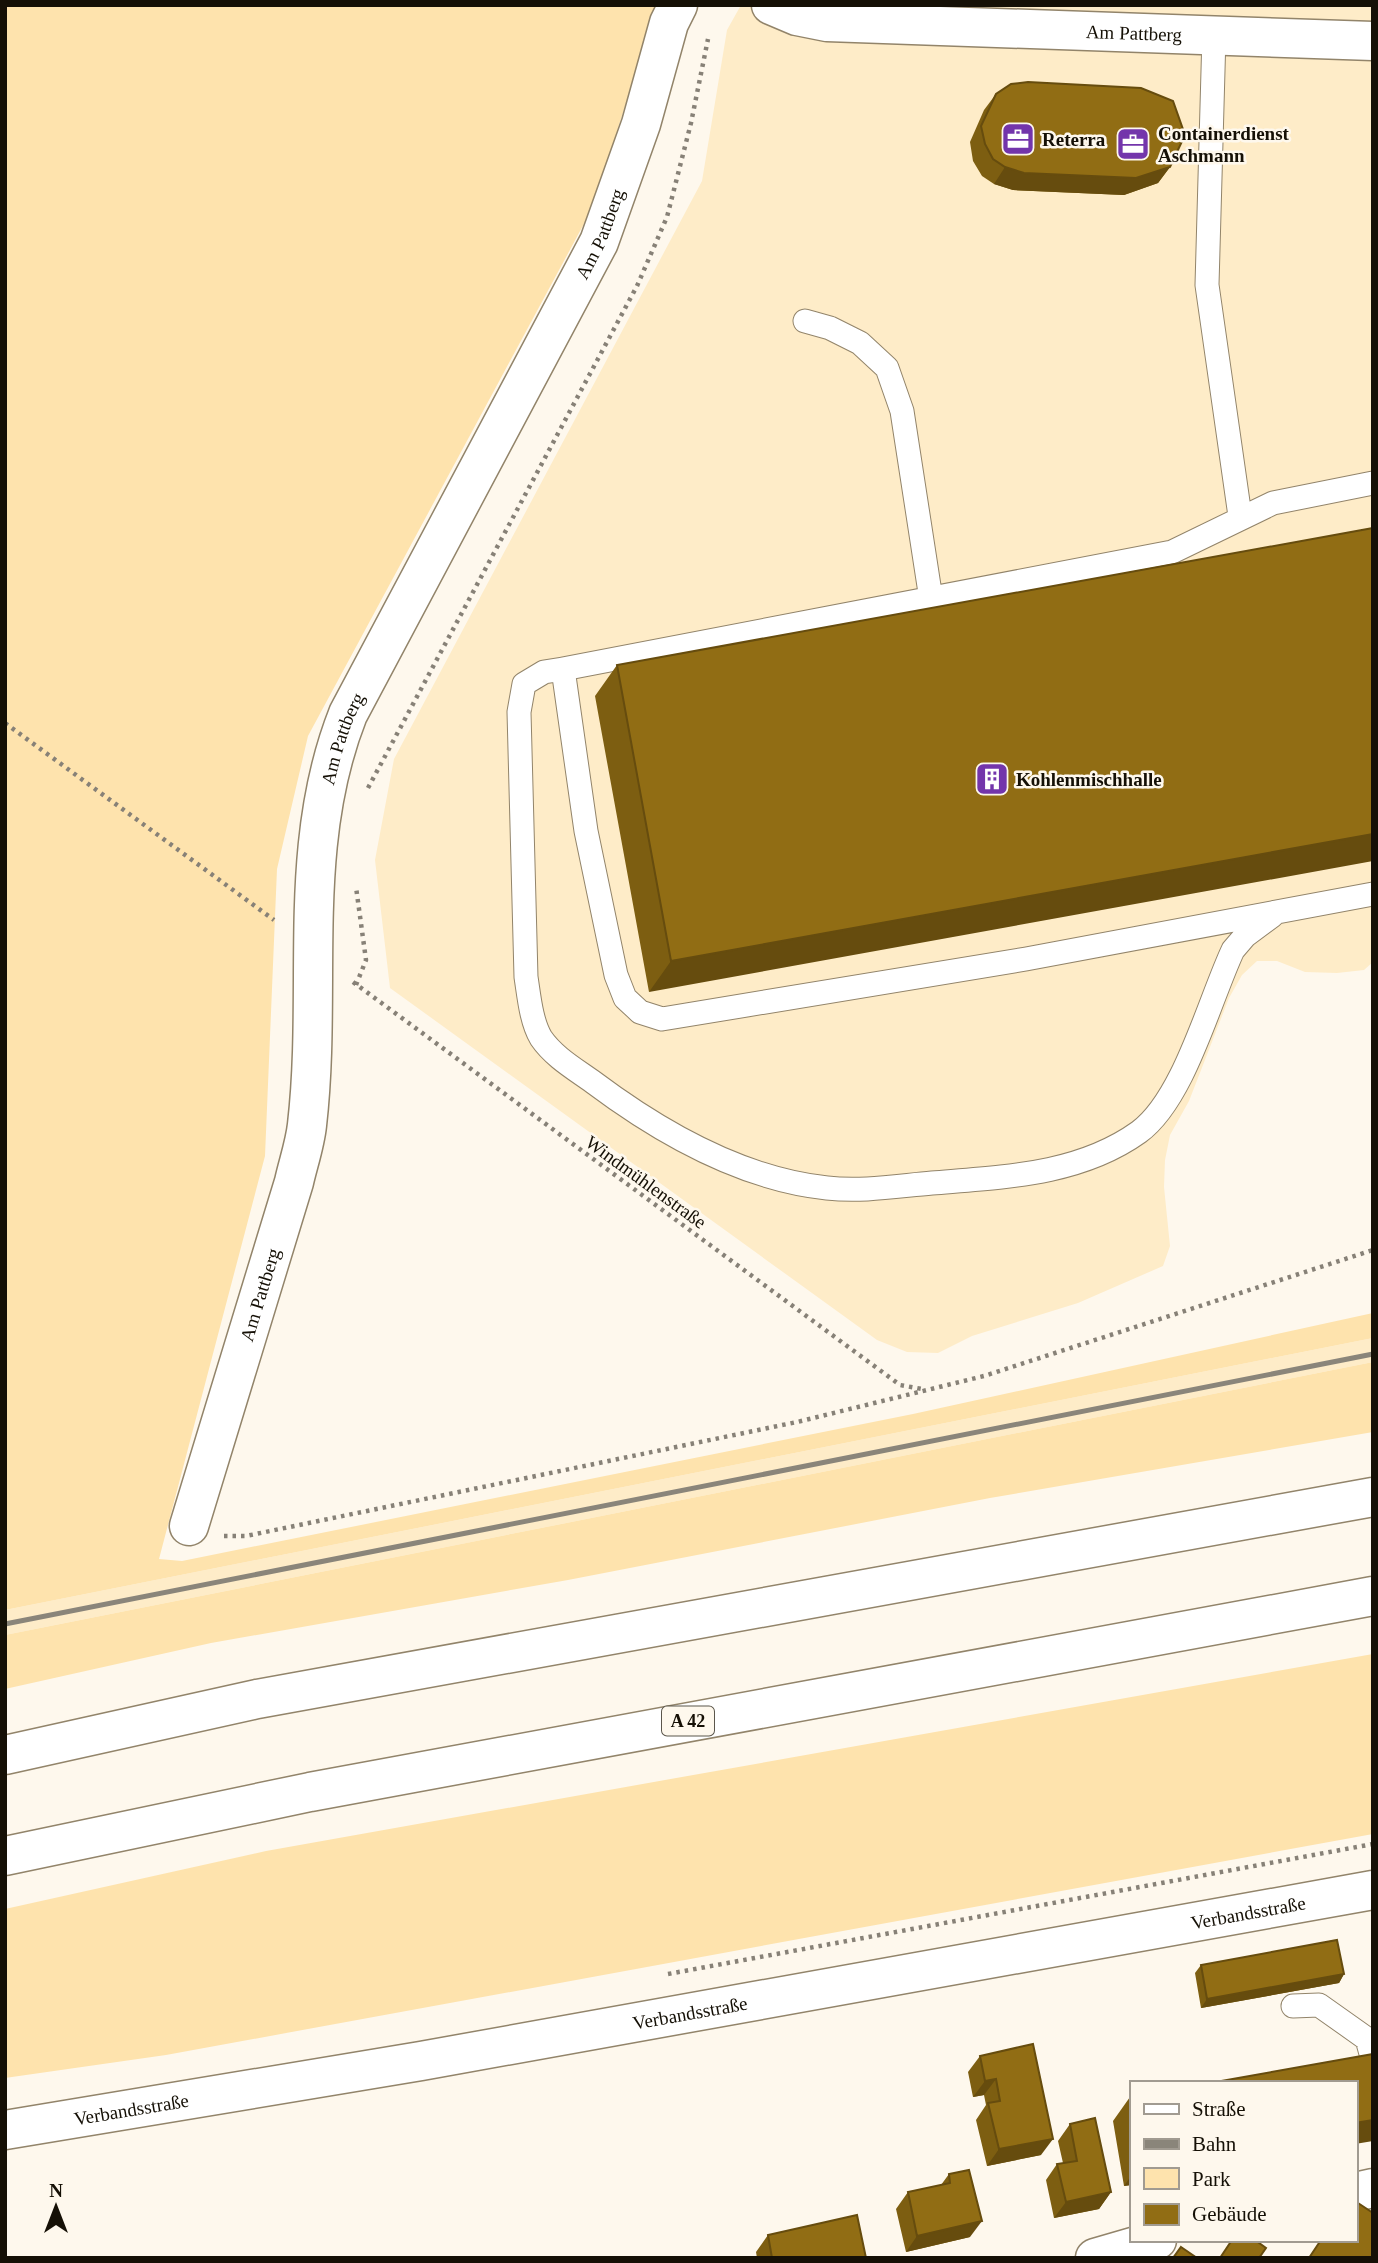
<svg xmlns="http://www.w3.org/2000/svg" width="1378" height="2263" font-family="Georgia,serif">
<rect width="100%" height="100%" fill="#fef8ed"/>
<path fill="#feecc8" d="M741 5H1373V962L1364 970 1337 973 1305 972 1277 961H1257L1242 975 1229 998 1189 1101 1170 1135 1165 1160 1164 1187 1170 1246 1163 1266 1078 1303 972 1336 938 1353 907 1352 877 1340 390 988 375 860 394 759 702 181 727 30Z
M1373 1338V1362L5 1635V1610Z"/>
<path fill="#fee3ad" d="M5 5H657L593 207 308 736 277 869 265 1156 159 1559 182 1561 913 1414 1373 1313V1338L5 1610Z
M1373 1362V1432L990 1498 568 1580 211 1643 5 1689V1635Z
M1373 1654V1834L166 2055 5 2078V1909L266 1851Z"/>
<g fill="none" stroke-linecap="round" stroke-linejoin="round">
<defs>
<path id="service" d="M1214 35 1207 285 1240 516
M805 321 830 328 860 343 887 368 902 411 931 599
M1373 483 1273 503 1172 552 563 669 586 831 616 975 625 998 640 1012 662 1019 1026 959 1373 894
M563 669 544 672 524 684 519 712 526 977C529 996 531 1021 541 1038 554 1057 575 1069 593 1082 661 1133 741 1179 827 1188 862 1192 897 1186 932 1183 1004 1177 1079 1175 1139 1132 1184 1099 1209 1001 1233 950L1245 936 1272 916
M1293 2006 1319 2005 1367 2039 1373 2061"/>
<g id="minor">
<path id="s1" d="M771 5 797 16 827 22 1373 41"/>
<path id="s2" d="M189 1526 294 1182C298 1164 305 1144 307 1125 323 986 295 848 348 714L599 242 641 124 669 23 678 5"/>
<path d="M1355 2192 1373 2188"/>
<path d="M1095 2258 1157 2240"/>
</g>
<g id="secondary">
<path id="s3" d="M5 2130 421 2061 1373 1890"/>
</g>
<path id="motorway" d="M5 1755 257 1699 1373 1497
M5 1856 310 1792 1373 1596"/>
</defs>
<use href="#service" stroke="#92846a" stroke-width="25"/>
<use href="#minor" stroke="#92846a" stroke-width="41"/>
<use href="#secondary" stroke="#92846a" stroke-width="41"/>
<use href="#motorway" stroke="#92846a" stroke-width="41"/>
<path stroke="#878177" stroke-width="4.5" stroke-dasharray="3.5 5" stroke-linecap="butt" d="M5 723 274 920
M368 788 637 286 667 217 691 123 708 39
M353 982 900 1385 922 1389
M356 985 366 960 356 887
M224 1536H246L797 1422 984 1376 1373 1250
M668 1974 1373 1844"/>
<use href="#service" stroke="#fff" stroke-width="23"/>
<use href="#minor" stroke="#fff" stroke-width="38"/>
<use href="#secondary" stroke="#fff" stroke-width="38"/>
<use href="#motorway" stroke="#fff" stroke-width="38"/>
<path stroke="#8a857a" stroke-width="5" d="M5 1624 1373 1354"/>
</g>
<path fill="#7d5e11" d="M996 94 1170 167 1158 183 1124 195 1013 190 994 184 982 176 973 161 970 142 984 110Z
M1373 528 649 992 595 696 617 665Z
M1201 1965 1344 1974 1339 1983 1201 2008 1195 1973Z
M1033 2044 1041 2155 987 2166 976 2120 986 2105 984 2095 973 2097 968 2072 980 2056Z
M1130 2097H1131V2185L1124 2186 1113 2121Z
M1070 2124 1111 2192 1099 2209 1054 2218 1046 2180 1057 2164 1063 2163 1058 2141Z
M949 2174 970 2237 906 2252 896 2209 908 2192 941 2185Z
M768 2235 866 2258H757L756 2252Z"/>
<path fill="#664c0e" d="M1005 167H1170L1158 183 1124 195 1013 190 994 184Z
M1373 834V861L649 992 671 961Z
M1344 1974 1339 1983 1201 2008 1207 1999Z
M996 2079 984 2095 973 2097 985 2081Z
M1373 2120V2141L1355 2144V2123Z
M1053 2139 1041 2155 987 2166 999 2149Z
M1131 2176V2185L1124 2186Z
M1111 2192 1099 2209 1054 2218 1066 2202Z
M982 2221 970 2237 906 2252 917 2236Z"/>
<path fill="#916d14" stroke="#664c0e" stroke-width="2" d="M1028 82 1141 88 1173 101 1185 135 1170 167 1136 178 1024 173 1005 167 993 159 985 144 981 126 996 94 1011 84Z
M1373 528V834L671 961 617 665Z
M1337 1940 1344 1974 1207 1999 1201 1965Z
M1033 2044 1053 2139 999 2149 988 2103 1000 2101 996 2079 985 2081 980 2056Z
M1373 2054V2120L1355 2123V2083H1210Z
M1095 2118 1111 2192 1066 2202 1057 2164 1077 2161 1070 2124Z
M969 2170 982 2221 917 2236 908 2192 950 2183 949 2174Z
M1355 2201 1373 2213V2258H1309L1321 2240H1355Z
M857 2215 866 2258H772L768 2235Z
M1232 2240H1255L1266 2248 1259 2258H1220Z
M1181 2247 1197 2258H1173Z"/>
<defs>
<symbol id="office-square" viewBox="-11 -11 22 22"><rect x="-9" y="-9" width="18" height="18" rx="4" fill="#7335ab" stroke="#fef8ed"/><path d="M-6-3h4V-5.5h4V-3h4V5H-6ZM-1-4.5V-3h2v-1.5ZM-6 0V1H6V0Z" fill="#fff"/></symbol>
<symbol id="building-square" viewBox="-11 -11 22 22"><rect x="-9" y="-9" width="18" height="18" rx="4" fill="#7335ab" stroke="#fef8ed"/><path d="M-4-6H4V6H1V3H-1V6H-4ZM-2.5-4.3h1.7v1.8h-1.7ZM.8-4.3h1.7v1.8H.8ZM-2.5-1h1.7V.8h-1.7ZM.8-1h1.7V.8H.8Z" fill="#fff"/></symbol>
</defs>
<g fill-rule="evenodd">
<use href="#office-square" x="999" y="120" width="38" height="38"/>
<use href="#office-square" x="1114" y="125" width="38" height="38"/>
<use href="#building-square" x="973" y="760" width="38" height="38"/>
</g>
<g text-anchor="middle" dominant-baseline="central" stroke-width="5" stroke-linejoin="round" paint-order="stroke">
<rect fill="#fef8ed" stroke="#5b564b" stroke-width="2" x="662" y="1706.5" width="52" height="29" rx="5"/>
<g font-size="18" font-weight="bold" fill="#151006">
<text x="688" y="1721">A 42</text>
</g>
<g font-size="19" fill="#151006" stroke="#fef8ed">
<text stroke="none"><textPath href="#s1" startOffset="366">Am Pattberg</textPath></text>
<text stroke="none"><textPath href="#s2" startOffset="1376">Am Pattberg</textPath></text>
<text stroke="none"><textPath href="#s2" startOffset="808">Am Pattberg</textPath></text>
<text transform="translate(646 1182) rotate(36)">Windmühlenstraße</text>
<text stroke="none"><textPath href="#s2" startOffset="242">Am Pattberg</textPath></text>
<text stroke="none"><textPath href="#s3" startOffset="1262">Verbandsstraße</textPath></text>
<text stroke="none"><textPath href="#s3" startOffset="695">Verbandsstraße</textPath></text>
<text stroke="none"><textPath href="#s3" startOffset="128">Verbandsstraße</textPath></text>
</g>
<g font-size="19" font-weight="bold" fill="#151006" stroke="#fef8ed" text-anchor="start">
<text x="1158" y="133">Containerdienst<tspan x="1158" dy="22">Aschmann</tspan></text>
<text x="1042" y="139">Reterra</text>
<text x="1016" y="779">Kohlenmischhalle</text>
</g>
</g>
<rect width="1378" height="2263" fill="none" stroke="#151006" stroke-width="14"/>
<rect x="1130" y="2081" width="228" height="161" fill="#fef8ed" stroke="#a19b91" stroke-width="2"/>
<rect x="1144" y="2104" width="35" height="10" fill="#ffffff" stroke="#a19b91" stroke-width="2"/>
<text x="1192" y="2116" font-size="21" fill="#151006">Straße</text>
<rect x="1144" y="2139" width="35" height="10" fill="#8a857a" stroke="#a19b91" stroke-width="2"/>
<text x="1192" y="2151" font-size="21" fill="#151006">Bahn</text>
<rect x="1144" y="2168" width="35" height="21" fill="#fee3ad" stroke="#a19b91" stroke-width="2"/>
<text x="1192" y="2186" font-size="21" fill="#151006">Park</text>
<rect x="1144" y="2204" width="35" height="21" fill="#916d14" stroke="#a19b91" stroke-width="2"/>
<text x="1192" y="2221" font-size="21" fill="#151006">Gebäude</text>
<g transform="translate(56 2207)" stroke="#fef8ed" stroke-width="5" paint-order="stroke">
<path d="M0-5L12 26L0 18L-12 26Z" fill="#151006"/>
<text y="-10" font-size="19" font-weight="bold" text-anchor="middle" fill="#151006">N</text>
</g>
</svg>
